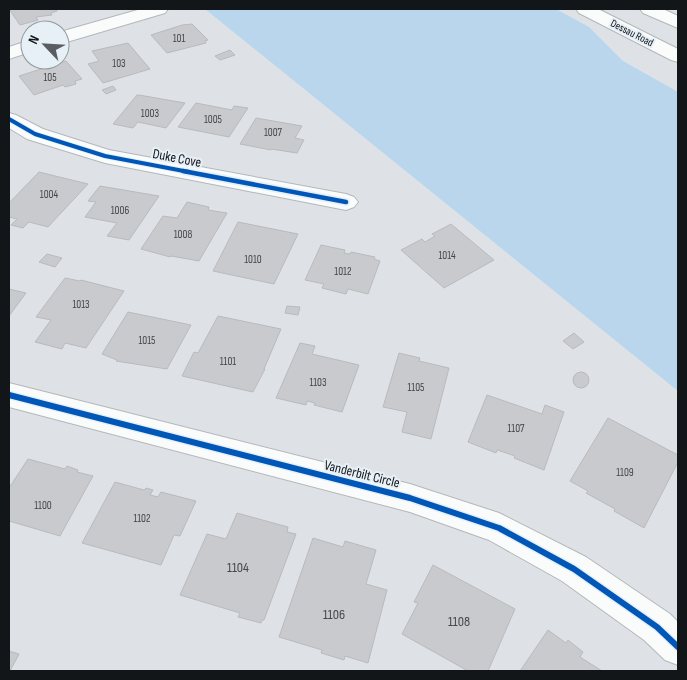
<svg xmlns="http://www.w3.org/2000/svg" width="687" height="680" font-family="'Sofia Sans Condensed',sans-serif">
<rect width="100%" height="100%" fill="#dee2e6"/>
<path fill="#b9d6ed" d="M205 9H556L589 27 623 61 678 92V391Z"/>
<path fill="#c9cacd" stroke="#b9babd" d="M9 9H56L57 11 51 13 52 15 36 17 38 20 20 25Z
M192 24 208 40 205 41 206 43 167 53 151 35 182 25Z
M128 43 150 69 103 83 88 64 99 61 92 51Z
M230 50 235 55 220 60 215 56Z
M66 61 82 79 75 81 76 84 65 87 63 85 34 95 19 76Z
M113 86 116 90 106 94 102 90Z
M137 95H139L185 103 166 128 138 122 133 128 113 124Z
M196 103 232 110 234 106 248 108 229 137 178 127Z
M256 118 302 126 295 138 304 140 297 153 271 149V150L240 144Z
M39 172 88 184 48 227 29 222 23 228 11 225 17 219 9 217V203Z
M100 186 159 196 129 240 107 236 117 223 85 217 96 202 88 201Z
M187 202 209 207 208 210 227 213 199 261 171 256 170 257 141 249 163 216 177 218Z
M238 222 298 234 274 284 213 271Z
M451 224 494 260 444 288 401 250 422 239 425 242 435 236 432 234Z
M321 245 345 250 344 253 350 254 351 252 375 257 374 259 380 261 368 294 348 289 346 294 322 288 324 284 305 280Z
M47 254 62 258 55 267 39 262Z
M65 278 80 281 81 280 124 291 86 348 65 343 62 349 35 342 51 320 36 317Z
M9 289 26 293 9 316Z
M287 306 300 307 298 315 285 313Z
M128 312 191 325 167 369 116 361 117 360 102 354Z
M218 316 281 329 264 369H265L253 392 182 376 194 352 198 353Z
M574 333 584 342 573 349 563 341Z
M300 343 315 346 312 354 359 365 342 412 314 405 315 403 307 401 306 405 276 398Z
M399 353 420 358 419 361 449 368 431 439 402 432 407 412 383 407Z
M573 380a8 8 0 1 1 16 0a8 8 0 1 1-16 0Z
M487 395 542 414 545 405 564 412 544 470 514 458 515 456 497 450 496 453 468 442Z
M608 418 678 455V462L644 528 614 511 615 509 586 493 588 491 570 481Z
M28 459 65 469 67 466 78 470 77 472 93 476 60 536 9 521V488Z
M115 482 144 490 146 488 153 490 150 495 158 497 161 492 196 501 180 536 174 535 161 565 82 543Z
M237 513 288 527 287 532 296 534 264 620H262L261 623 238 617 240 613 180 595 207 534 226 539Z
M313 538 343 547 345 541 376 550 366 584 387 590 368 663 345 656 344 660 321 653 322 650 279 637Z
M433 565 515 609 488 671H468L402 634 418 603 414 602Z
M548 630 566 643 568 640 583 652 580 657 602 671H520Z
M9 651 19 654 10 671H9Z"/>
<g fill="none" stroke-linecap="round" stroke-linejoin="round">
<defs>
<path id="street" d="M141 9H168L165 13 60 44V32Z
M30 40V52L9 59V47Z
M9 113 16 115 43 129 109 150 346 194 354 197 358 202 354 207 346 210 105 163 27 139 9 128Z
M9 383 410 484 499 513 586 557 670 614 678 622V665L665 660 644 640 562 581 489 540 410 512 9 407Z"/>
<path id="primary" d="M576 9H598L678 49V62L671 60 579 13Z
M640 9H663L678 16V28L643 13Z"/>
</defs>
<use href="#street" stroke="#b4b7ba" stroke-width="2"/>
<use href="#primary" stroke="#b4b7ba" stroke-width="2"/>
<use href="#street" fill="#fafbfb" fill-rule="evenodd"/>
<use href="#primary" fill="#fafbfb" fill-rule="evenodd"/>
<defs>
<path id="cycleway-far2" d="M9 119 35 134 105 156 189 172"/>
<path id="cycleway-far1" d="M183 171 346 202"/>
<path id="cycleway" d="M9 395 410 498 499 528 574 569 657 627 678 647"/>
</defs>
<use href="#cycleway-far2" stroke="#e7f0f7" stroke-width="6"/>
<use href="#cycleway-far1" stroke="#e7f0f7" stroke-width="8"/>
<use href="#cycleway" stroke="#e7f0f7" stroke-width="9"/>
<use href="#cycleway-far2" stroke="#0057b8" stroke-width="4"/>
<use href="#cycleway-far1" stroke="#0057b8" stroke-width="4.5"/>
<use href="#cycleway" stroke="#0057b8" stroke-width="6"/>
</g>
<g text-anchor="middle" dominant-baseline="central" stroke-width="4" stroke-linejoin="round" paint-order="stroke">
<g font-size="11" fill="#131619" stroke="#e7f0f7">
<text transform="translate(632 33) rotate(27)">Dessau Road</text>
</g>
<g font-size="11" fill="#444649">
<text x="179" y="38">101</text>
<text x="119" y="63">103</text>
<text x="50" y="77">105</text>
<text x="150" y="113">1003</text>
<text x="213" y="119">1005</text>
<text x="273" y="132">1007</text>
<text x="49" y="194">1004</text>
<text x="120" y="210">1006</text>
<text x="183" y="234">1008</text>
<text x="447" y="255">1014</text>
<text x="253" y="259">1010</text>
<text x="343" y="271">1012</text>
<text x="81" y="304">1013</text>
<text x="147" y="340">1015</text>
<text x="228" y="361">1101</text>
<text x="318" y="382">1103</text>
<text x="416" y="387">1105</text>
<text x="516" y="428">1107</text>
<text x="625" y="472">1109</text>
<text x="43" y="505">1100</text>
<text x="142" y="518">1102</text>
</g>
<g font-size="14" fill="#131619" stroke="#e7f0f7">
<text transform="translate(177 158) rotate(11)">Duke Cove</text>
<text transform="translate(362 474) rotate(14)">Vanderbilt Circle</text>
</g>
<g font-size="14" fill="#444649">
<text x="238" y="567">1104</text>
<text x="334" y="614">1106</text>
<text x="459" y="621">1108</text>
</g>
</g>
<rect width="687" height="680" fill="none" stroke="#131619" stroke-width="20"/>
<g transform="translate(45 45) rotate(295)"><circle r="24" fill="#e7f0f7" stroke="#92999e"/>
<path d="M0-4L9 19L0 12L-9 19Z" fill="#5a5d61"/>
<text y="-8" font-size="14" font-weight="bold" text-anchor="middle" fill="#131619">N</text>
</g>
</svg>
